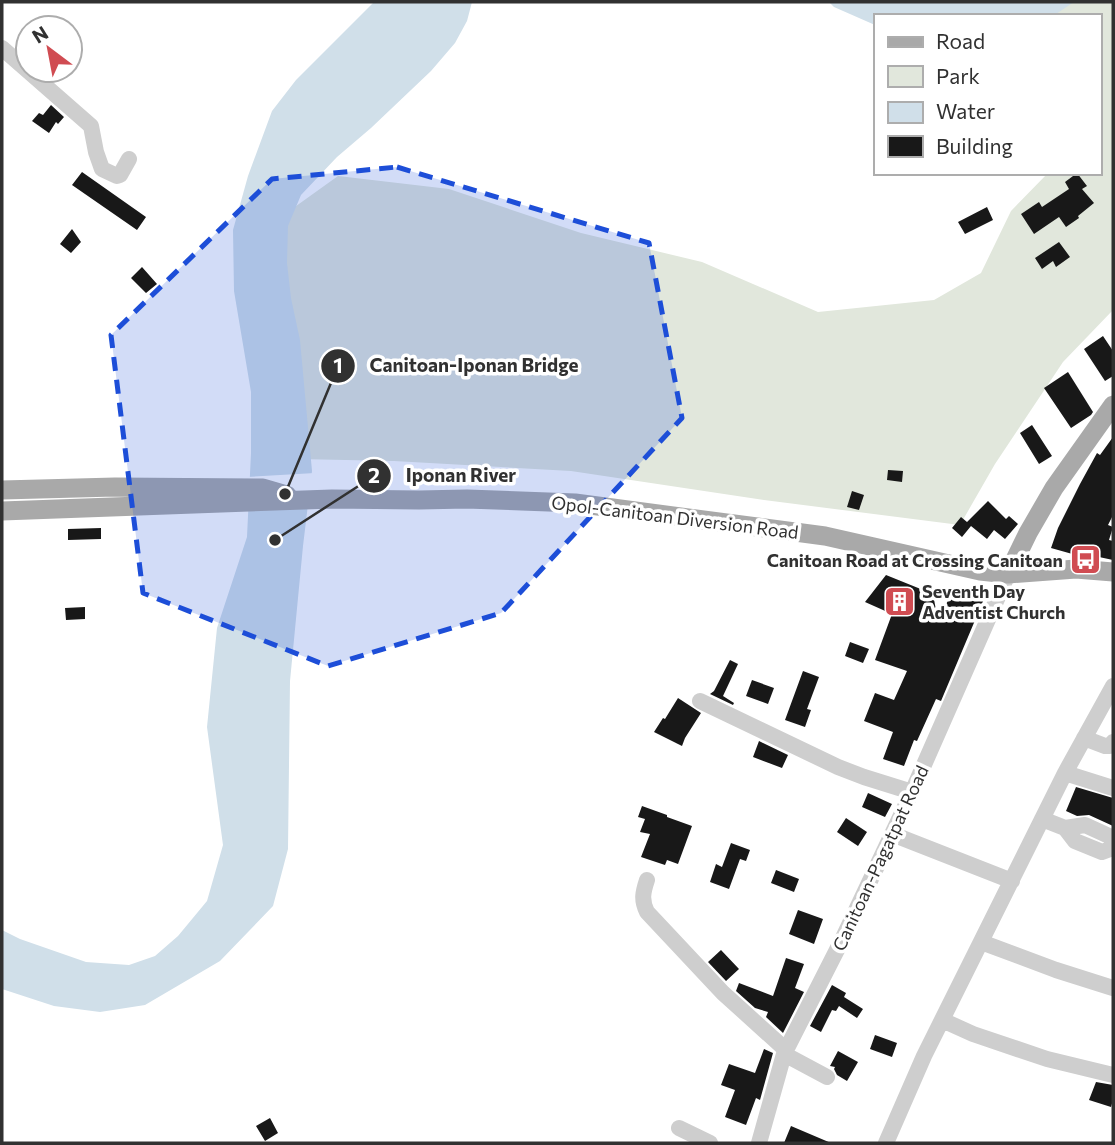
<svg xmlns="http://www.w3.org/2000/svg" width="1115" height="1145" font-family="Commissioner,sans-serif">
<rect width="100%" height="100%" fill="#fff"/>
<path fill="#e1e7dc" d="M1041 2H1113V310L1063 362 995 464 960 525 764 500 571 471 394 461 298 459 278 219 338 176 449 189 581 233 702 262 818 312 934 300 981 273 1011 211 1048 173H1099V16H1050Z"/>
<path fill="#d0dfe9" d="M374 2H472L467 21 455 43 431 71 371 128 337 157 301 195 288 226 287 263 291 298 300 340 312 471 303 546 290 681 288 849 273 906 220 961 145 1005 100 1012 54 1006 2 989V930L20 939 86 962 129 965 155 956 178 936 207 901 223 845 207 727 217 628 247 537 251 453V392L234 291 233 230 248 176 272 111 296 80Z
M829 2H1074L1053 16H875V25L834 7Z"/>
<path fill="#fff" d="M315 473 311 508 245 511 247 477Z"/>
<path fill="#181818" d="M51 105 64 117 58 124 56 122 49 133 32 121 39 113 43 115Z
M82 172 146 217 137 230 72 185Z
M1077 173 1087 186 1082 189 1094 203 1078 216 1079 218 1066 227 1059 217 1034 234 1021 214 1039 202 1042 207 1069 189 1065 182Z
M987 207 993 220 965 234 958 222Z
M72 229 81 242 71 253 60 244Z
M1059 242 1070 257 1056 267 1053 261 1042 269 1035 258Z
M142 267 157 284 146 293 131 278Z
M1103 336 1113 351V376L1105 381 1084 349Z
M1068 372 1093 412 1091 415 1071 428 1044 388Z
M1032 425 1052 456 1039 464 1020 433Z
M1113 437V515L1108 525 1113 527 1109 540 1113 541V560L1085 554 1083 557 1051 548 1058 528 1080 484 1097 453 1100 455Z
M888 470 903 471 902 482 887 480Z
M852 491 864 495 859 510 847 507Z
M988 501 1006 519 1009 516 1018 524 1005 539 994 530 987 539 971 526 962 537 952 528 961 517 967 522Z
M101 528V539L68 540V529Z
M886 575 933 594 938 621 955 586 984 599 941 701 936 699 917 741 914 740 904 766 883 759 893 732 864 721 875 693 894 700 907 671 875 660 892 614 865 602Z
M85 607V619L66 620 65 608Z
M850 642 869 649 863 663 845 656Z
M730 660 738 664 723 696 734 703 733 705 710 694 714 691Z
M803 671 819 677 807 709 811 710 805 727 785 720Z
M752 680 774 688 768 704 746 696Z
M678 698 701 713 685 738 682 746 654 732 663 718 665 719Z
M759 741 788 755 782 768 753 757Z
M1076 787 1113 798V826L1089 815 1077 816 1066 811Z
M868 793 892 804 885 817 862 807Z
M642 806 667 815V817L692 826 678 864 667 860 665 865 641 857 650 834 640 832 645 819 638 817Z
M846 818 867 832 858 846 837 832Z
M731 843 750 850 746 861 740 859 729 889 710 882 716 864 722 867Z
M776 870 799 879 794 892 771 883Z
M798 910 823 919 814 944 789 934Z
M721 950 739 969 726 981 708 962Z
M786 958 804 964 795 988 804 992 783 1033 766 1017 768 1012 755 1008 736 991 739 983 773 996Z
M832 985 846 993 844 997 863 1009 857 1018 839 1006 836 1011 832 1010 821 1032 810 1026Z
M875 1035 897 1043 892 1057 870 1049Z
M764 1049 773 1053 760 1100 756 1098 746 1125 725 1117 735 1090 721 1085 729 1064 755 1073Z
M838 1051 858 1062 847 1081 837 1075 834 1069 835 1067 830 1066Z
M1096 1082 1113 1085V1100L1111 1107 1089 1100Z
M270 1118 278 1133 265 1141 256 1126Z
M791 1126 831 1143H784Z"/>
<g fill="none" stroke-linecap="round" stroke-linejoin="round">
<path stroke="#cecece" stroke-width="16" d="M2 48 91 126 96 152 102 169 117 176 120 175 129 159
M700 701 838 767 864 777 912 792
M1084 738 1105 746H1110L1113 742
M1065 773 1113 686
M1042 819 1065 828 1075 841 1102 852 1113 848
M1065 828 1085 825 1109 836 1113 841
M892 834 1012 881
M647 880C643 892 641 900 647 912L723 993 786 1050
M981 942 1056 970 1113 988
M942 1020 973 1034 1047 1059 1113 1075
M784 1054 827 1077
M679 1128 710 1143
M759 1143 784 1054 842 940 912 792 1008 574
M886 1143 924 1056 1065 773 1113 788"/>
<path stroke="#a9a9a9" stroke-width="19" d="M2 490 115 487 263 488 287 495
M2 511 332 499 419 500 467 499 575 503 825 536 980 571 1008 574 1076 569 1113 572
M1008 574 1028 533 1054 488 1113 405"/>
</g>
<path fill="#1d4ed8" fill-opacity="0.2" stroke="#1d4ed8" stroke-width="5" stroke-dasharray="14 9" stroke-linejoin="round" d="M397 167 649 243 682 418 501 613 328 666 143 593 111 335 272 179Z"/>
<defs>
<symbol id="bus-square" viewBox="-11 -11 22 22"><rect x="-9" y="-9" width="18" height="18" rx="4" fill="#d04c52" stroke="#fff"/><path d="M-5-6H5V4H4V6H2V4H-2V6H-4V4H-5ZM-3.5-4V0h7V-4ZM-3.5 1.2v1.5H-2V1.2ZM2 1.2v1.5H3.5V1.2Z" fill="#fff"/></symbol>
<symbol id="building-square" viewBox="-11 -11 22 22"><rect x="-9" y="-9" width="18" height="18" rx="4" fill="#d04c52" stroke="#fff"/><path d="M-4-6H4V6H1V3H-1V6H-4ZM-2.5-4.3h1.7v1.8h-1.7ZM.8-4.3h1.7v1.8H.8ZM-2.5-1h1.7V.8h-1.7ZM.8-1h1.7V.8H.8Z" fill="#fff"/></symbol>
</defs>
<g fill-rule="evenodd">
<use href="#bus-square" x="1068" y="542" width="35" height="35"/>
<use href="#building-square" x="882" y="584" width="35" height="35"/>
</g>
<g text-anchor="middle" dominant-baseline="central" stroke-width="7" stroke-linejoin="round" paint-order="stroke">
<g font-size="18" fill="#313131" stroke="#fff">
<text transform="translate(675 517) rotate(7)">Opol-Canitoan Diversion Road</text>
<text transform="translate(880 858) rotate(-65)">Canitoan-Pagatpat Road</text>
</g>
<g font-size="18" font-weight="bold" fill="#313131" stroke="#fff" text-anchor="end">
<text x="1063" y="560">Canitoan Road at Crossing Canitoan</text>
<text x="922" y="591" text-anchor="start">Seventh Day<tspan x="922" dy="21">Adventist Church</tspan></text>
</g>
</g>
<path fill="none" stroke="#313131" stroke-width="2.5" d="M285 494L338 366M275 540L374 476"/>
<g fill="#313131" stroke="#fff" stroke-width="2.5">
<circle cx="285" cy="494" r="7"/>
<circle cx="275" cy="540" r="7"/>
<circle cx="338" cy="366" r="18"/>
<circle cx="374" cy="476" r="18"/>
</g>
<g font-size="21" text-anchor="middle" font-weight="bold" fill="#fff">
<text x="338" y="373">1</text>
<text x="374" y="483">2</text>
</g>
<g font-size="19" text-anchor="middle" font-weight="bold" fill="#313131" stroke="#fff" stroke-width="7" stroke-linejoin="round" paint-order="stroke">
<text x="474" y="372">Canitoan-Iponan Bridge</text>
<text x="461" y="482">Iponan River</text>
</g>
<rect width="1115" height="1145" fill="none" stroke="#313131" stroke-width="7"/>
<rect x="874" y="14" width="228" height="161" fill="#ffffff" stroke="#adadad" stroke-width="2"/>
<rect x="888" y="37" width="35" height="10" fill="#a9a9a9" stroke="#adadad" stroke-width="2"/>
<text x="936" y="49" font-size="21" fill="#313131">Road</text>
<rect x="888" y="66" width="35" height="21" fill="#e1e7dc" stroke="#adadad" stroke-width="2"/>
<text x="936" y="84" font-size="21" fill="#313131">Park</text>
<rect x="888" y="102" width="35" height="21" fill="#d0dfe9" stroke="#adadad" stroke-width="2"/>
<text x="936" y="119" font-size="21" fill="#313131">Water</text>
<rect x="888" y="136" width="35" height="21" fill="#181818" stroke="#adadad" stroke-width="2"/>
<text x="936" y="154" font-size="21" fill="#313131">Building</text>
<g transform="translate(49 49) rotate(328)"><circle r="33" fill="#ffffff" stroke="#adadad" stroke-width="2"/>
<path d="M0-5L12 26L0 18L-12 26Z" fill="#d04c52"/>
<text y="-10" font-size="19" font-weight="bold" text-anchor="middle" fill="#313131">N</text>
</g>
</svg>
